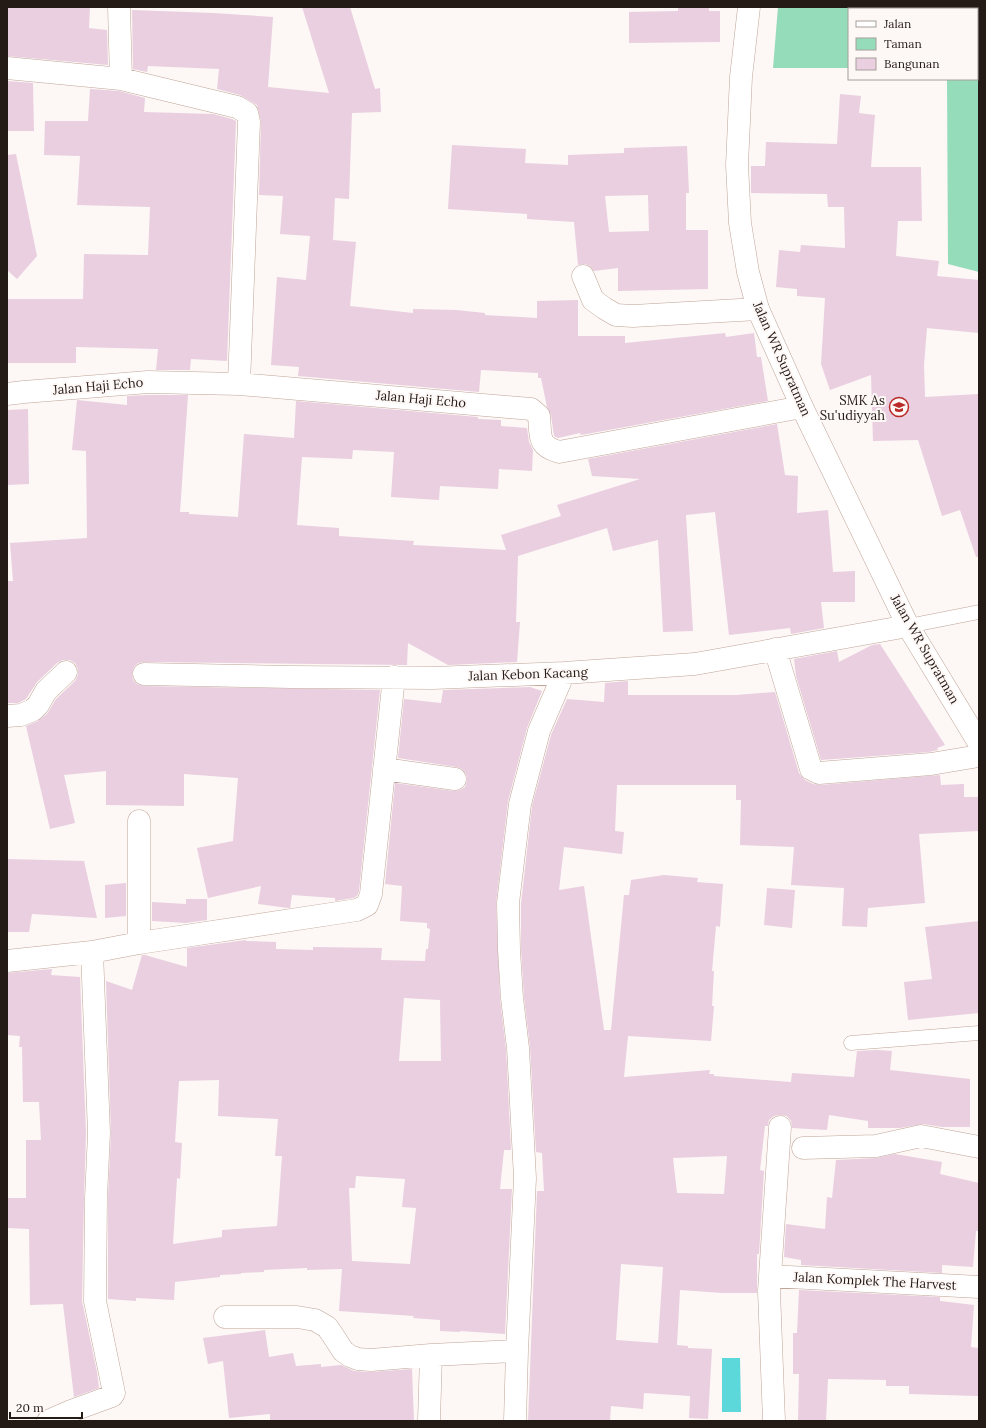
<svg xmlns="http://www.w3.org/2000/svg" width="986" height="1428" font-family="Lora,serif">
<rect width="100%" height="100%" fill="#fdf7f5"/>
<path fill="#95dcba" d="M778 7H979V272L948 264 947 79H977V9H849V68H773Z"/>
<path fill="#5cd7da" d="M722 1358H740L741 1412H722Z"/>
<path fill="#e9cfe0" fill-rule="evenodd" d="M7 7H90L89 28 107 30 108 65 7 56Z
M302 7H350L375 89 380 88 381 112 352 113 349 199 335 198 333 240 356 242 350 306 413 313V309L456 310 485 313V315L537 318V301L578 300V336H625V343L725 333 726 337 754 333 757 357H761L768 401 581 435 580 433 558 438 554 436 551 415 547 407 541 378H538V373L481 370 479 392 298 376 299 367 271 365 277 277 306 280 310 236 280 234 283 196 259 195 261 122 257 105 240 95 217 89 219 69 148 66 147 72 133 69 132 10 213 13 273 17 268 87 329 93Z
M678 7H709V11H720V42L629 43V12L678 11Z
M7 81 33 83 34 131H7Z
M90 89 119 91 145 98 144 112 213 114 232 119 236 121 227 361 191 359 190 370H156L158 349 76 347V363H7V299H83L84 254 148 255 150 207 77 205 80 156 44 155 45 121H88Z
M840 94 861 96 859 113 875 115 871 167H921L922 221H898L896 256 939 261 937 276 979 280V333L927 328 924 365 925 397 979 394V557H976L960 510 942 516 918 440 873 441 871 375 830 390 821 364 825 298 797 296V289L776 287 779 250 800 252 801 245 845 248 844 207H828L827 194 751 193V166H765L766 142 837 144Z
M452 145 526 149 525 163 568 165V155L624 153V148L687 146 689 193H686V230H708V289L618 291V268L594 271 590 266 585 264 578 265 574 222 527 219V214L448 209ZM648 195 649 231 609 232 605 196Z
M16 154 37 256 17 279 7 270V155Z
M148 395H188L180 512H189V514L238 517 244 434 294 438 296 401 478 417V419L501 420V426L527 428 529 442 533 450 532 471 499 469 498 489 440 486 439 500 391 497 394 452 353 450 352 459 302 457 297 525 339 528V536L414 541 413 545 506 550 501 535 561 516 557 505 640 479 592 476 588 459 777 424 785 475 798 476 797 513 828 510 833 572 855 571V602H821L824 628 791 634 790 628 729 635 715 512 686 515 693 631 663 632 658 540 613 551 607 528 518 556 516 622H520L517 662 448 665 408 643 407 665 144 662 138 663 134 667 132 674 133 680 137 684 144 686 380 690 359 891 357 896 353 898 335 901V898L292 895 290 908H288L258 904 261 886 208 898 197 848 233 841 238 778 184 774V806L106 805V771L64 775 75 823 50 829 26 726 38 721 47 714 56 699 75 681 78 675V669L75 663 70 660H63L57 663 37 682 26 699 18 703H7V581H13L10 543 87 538 86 451 72 450 77 400 127 405V396Z
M28 409 29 484 7 485V410Z
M880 644 945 745 937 748 938 750 929 752 821 760 796 676 794 659 837 651 839 662 872 645Z
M628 681V695H736L775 692 799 773 805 780 813 784 820 785 940 775 941 785 964 784V797H979V831L919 834 925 903 868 908 867 927 842 926 844 888 791 885 794 847 740 845 741 800H736V785H617L615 831 624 832 622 854 564 847 559 890 584 886 604 1030H611L624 895H629L631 880 664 875 698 878 697 882 723 884 720 927 716 926 712 971H714L712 1006H714L711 1041 628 1036 624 1077 710 1070 709 1074H714V1076L791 1082 792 1073 854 1077 857 1051 877 1050 892 1051 890 1070 970 1079V1127H942L923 1124 900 1128H868V1121L829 1115 827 1130 792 1128 791 1121 787 1116 780 1115 774 1116 769 1120 768 1126H765L760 1170 764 1171 759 1254H757V1293H723L680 1290 677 1345 688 1346V1348L712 1349 708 1419 689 1418 690 1396 644 1393 643 1409 611 1406 610 1421H528L537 1191H544L542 1153 536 1152 530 1047 524 997 521 949V904L532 806 551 735 567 699 604 702 605 683ZM727 1156 724 1194 677 1193 673 1158ZM621 1264 663 1267 658 1343 616 1340Z
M530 687 542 691 527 728 508 801 496 903 500 999 506 1049 511 1150H504L500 1189H512L505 1334 460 1331V1332L440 1331V1320L413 1318 414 1316 339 1311 342 1269 307 1270V1268L264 1270V1272L241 1273V1274L220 1275V1277L175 1282 174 1300 136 1298V1301L108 1299V1198L111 1133 106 981 132 990 142 955H145L187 967V948L246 940V941L276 942V949L313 950V947L382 948 381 960 425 961 426 949H428L430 929 427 928V923L400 921 402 886 385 884 395 783 454 791 460 790 465 787 467 780 466 774 462 769 457 767 398 758 404 699 441 703 443 690ZM404 998 440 1000 441 1061H399ZM219 1080 218 1116 278 1119 275 1156H282L277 1226 222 1230V1237L173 1244 177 1178 180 1179 182 1143 175 1142 179 1081ZM356 1176 405 1179 402 1207 416 1208 410 1264 352 1261 349 1188H355Z
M7 859 84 861 97 918 32 914 29 932H7Z
M126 883V916L105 918V885Z
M767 888 795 890 792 928 764 925Z
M186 899H207V920L186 923 152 921V902L186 904Z
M979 921V1013L908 1020 904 982 932 979 925 927Z
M52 969 51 975 80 977 86 1133 84 1197 82 1301 97 1372 99 1388 74 1397 63 1304 30 1305 29 1229 7 1228V1198H26V1140H41L39 1102H23L22 1047H19L20 1036 7 1035V973Z
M895 1154 942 1162 940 1174 979 1183V1231H976L973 1267 942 1265V1273L801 1265V1260L784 1257 786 1224 825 1229 827 1197 832 1198 836 1160 876 1158Z
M799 1290 940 1297V1301L974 1305 971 1347 979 1348 978 1396 909 1394V1386H886V1380L828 1379 826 1421H798L799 1374H793V1333H797Z
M265 1330 269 1357 293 1353 296 1366 321 1364V1367L341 1365 354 1371 370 1372 412 1369 414 1421H270V1414L229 1418 223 1361 208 1364 203 1338Z"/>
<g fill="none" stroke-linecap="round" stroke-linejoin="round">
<defs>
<path id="service" d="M908 626 979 612
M851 1043 979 1033"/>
<path id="minor" d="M119 7 121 79
M7 68 121 79 237 107 247 113 249 122 239 384
M583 276 593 300 604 308 616 315 633 316 758 309
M7 394 24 392 148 382 239 384 531 409 539 416C541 436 537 446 559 452L802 407
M775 649 811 769 819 773 931 764 979 756
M144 674 291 677 433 678 564 673 695 664 908 626
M7 716 21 715 33 710 38 705 46 691 66 672
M384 769 455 779
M139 821V943
M7 961 92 952 139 943 357 910 367 905 371 894 394 677
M803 1148 876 1146 921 1136 979 1147
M770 1276 979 1287
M225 1317H297L315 1320 327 1327 332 1334 343 1351 350 1356 358 1359 371 1360 431 1355
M48 1421 71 1411 112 1396 114 1393 95 1301 96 1198 99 1133 92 952
M429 1421 431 1355 517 1351 525 1178 518 1048 512 998 509 950 508 903 520 804 539 731 564 673
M515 1421 517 1351
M774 1421 769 1291 780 1127"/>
<path id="secondary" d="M749 7 741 77 737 165 740 223 748 272 758 309 802 407 908 626 979 743"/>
</defs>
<use href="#service" stroke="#bfa598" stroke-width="15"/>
<use href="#minor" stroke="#bfa598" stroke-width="23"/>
<use href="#secondary" stroke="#bfa598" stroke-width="23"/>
<use href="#service" stroke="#fff" stroke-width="14"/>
<use href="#minor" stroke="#fff" stroke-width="22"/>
<use href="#secondary" stroke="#fff" stroke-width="22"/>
</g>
<defs>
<symbol id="school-ring" viewBox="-11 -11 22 22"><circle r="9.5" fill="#fdf7f5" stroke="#b92a28" stroke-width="1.5"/><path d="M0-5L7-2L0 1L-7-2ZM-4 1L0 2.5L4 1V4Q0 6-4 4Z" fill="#b92a28"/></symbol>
</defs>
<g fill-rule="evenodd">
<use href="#school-ring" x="888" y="396" width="22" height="22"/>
</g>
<g text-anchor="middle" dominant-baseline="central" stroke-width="4" stroke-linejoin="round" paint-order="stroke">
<g font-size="13" fill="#241a16" stroke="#fdf7f5">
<text transform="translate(782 359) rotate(66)">Jalan WR Supratman</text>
<text transform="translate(98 386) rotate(-5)">Jalan Haji Echo</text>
<text transform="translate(421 399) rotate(5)">Jalan Haji Echo</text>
<text transform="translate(925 649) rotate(60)">Jalan WR Supratman</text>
<text transform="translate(528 674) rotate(-2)">Jalan Kebon Kacang</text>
<text transform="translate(875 1281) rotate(3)">Jalan Komplek The Harvest</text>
</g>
<g font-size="13" fill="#241a16" stroke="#fdf7f5" text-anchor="end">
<text x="885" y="400">SMK As<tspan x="885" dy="15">Su'udiyyah</tspan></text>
</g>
</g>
<rect width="986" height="1428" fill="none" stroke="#241a16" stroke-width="16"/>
<rect x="848" y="8" width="130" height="72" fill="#fdf7f5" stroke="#a69f9c"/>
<rect x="856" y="21" width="20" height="6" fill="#ffffff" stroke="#a69f9c"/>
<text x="884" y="28" font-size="12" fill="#241a16">Jalan</text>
<rect x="856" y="38" width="20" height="12" fill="#95dcba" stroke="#a69f9c"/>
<text x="884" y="48" font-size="12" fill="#241a16">Taman</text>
<rect x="856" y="58" width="20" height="12" fill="#e9cfe0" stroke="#a69f9c"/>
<text x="884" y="68" font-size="12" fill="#241a16">Bangunan</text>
<path d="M10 1412v6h72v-6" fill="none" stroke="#241a16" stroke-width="2"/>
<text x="16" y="1412" font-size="12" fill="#241a16" stroke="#fdf7f5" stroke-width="3" paint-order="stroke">20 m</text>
</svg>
